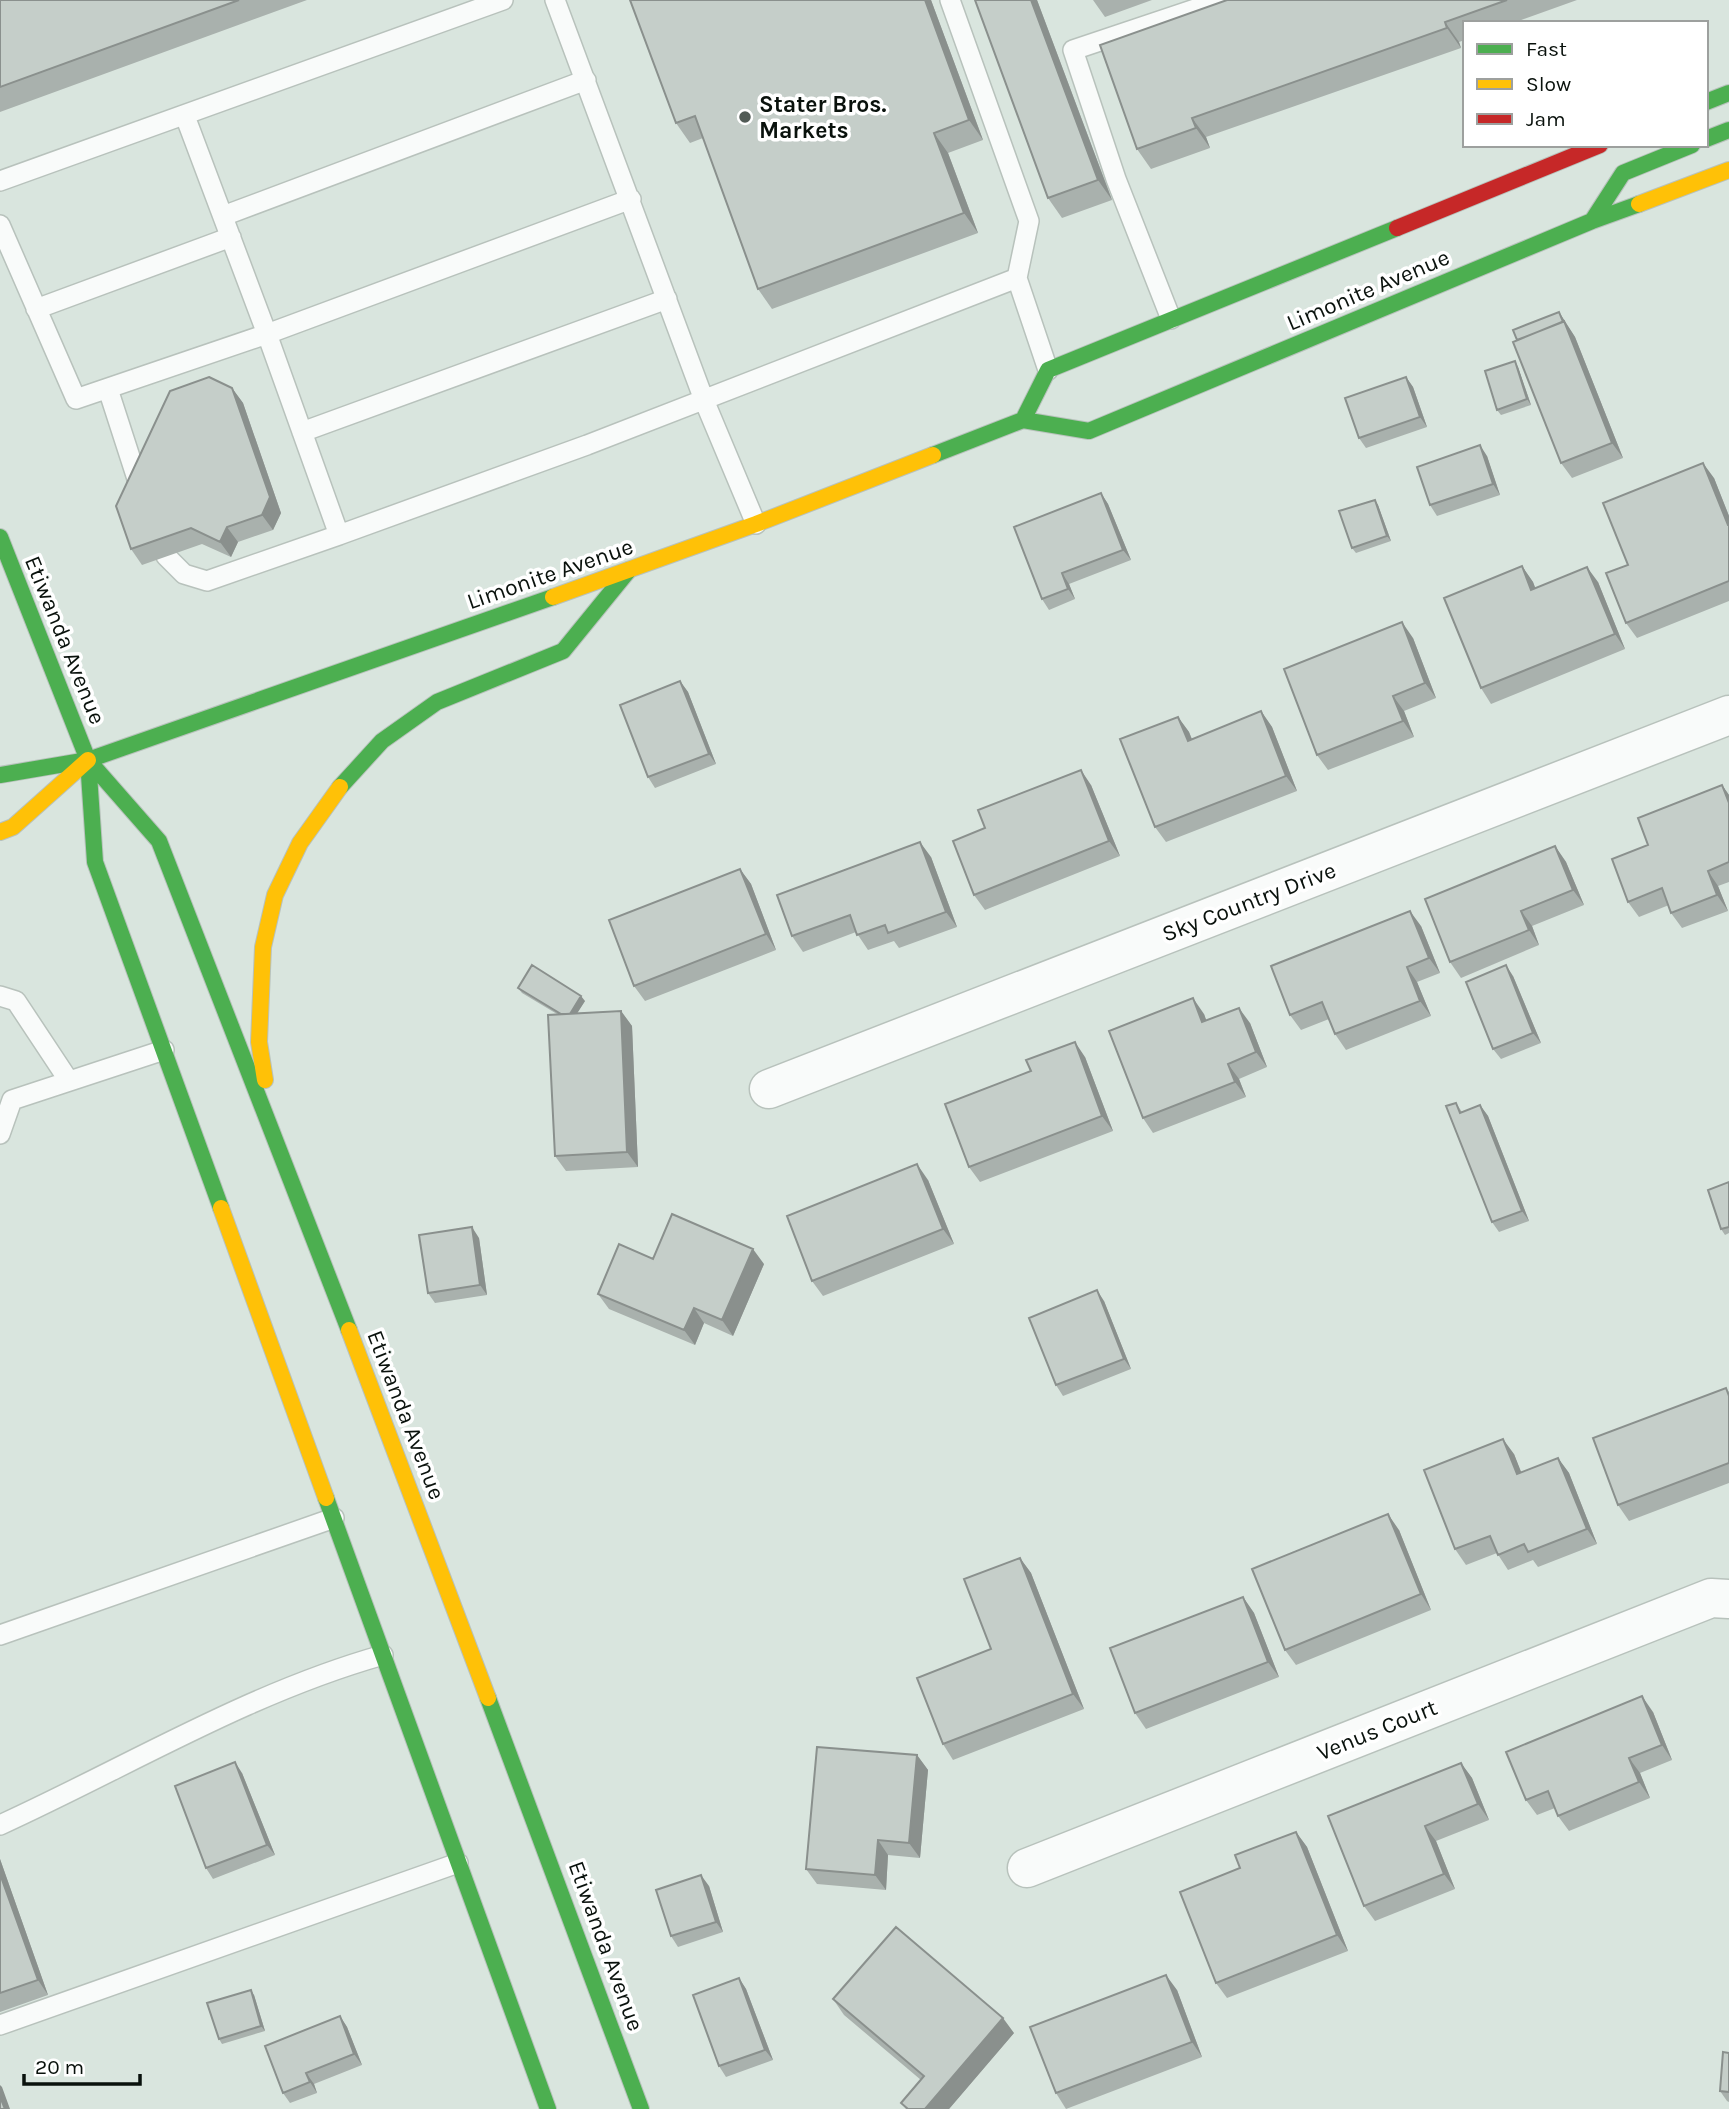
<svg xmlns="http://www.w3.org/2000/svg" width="1729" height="2109" font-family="Karla,sans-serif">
<rect width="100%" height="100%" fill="#d9e5de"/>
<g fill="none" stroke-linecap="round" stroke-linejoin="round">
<defs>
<path id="lane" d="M555 0 704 400 756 524
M950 0 1029 221 1017 278 1048 370
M185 116 267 334 631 199
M0 181 503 0
M223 216 586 80
M0 225 76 399 267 334 339 535 587 445 1017 278
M36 309 231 237
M1171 319 1116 179 1073 50 1222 0
M108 389 141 491
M302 432 667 299
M166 556 184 574 207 581 339 535
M0 996 16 1001 69 1081
M0 1134 12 1100 164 1050
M0 1635 334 1518
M0 1825C127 1767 248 1693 383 1655
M0 2025 458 1863"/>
<path id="street" d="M769 1089 1729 715
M1027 1868 1711 1598 1729 1599"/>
<path id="fast" d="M1706 102 1729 93
M1706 139 1729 130
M1592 221 1623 173 1692 145
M1023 420 1048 370 1397 228
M933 455 1023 420 1089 431 1592 221 1639 204
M0 537 88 760
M88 760 159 841 349 1330
M88 760 95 862 221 1208
M0 775 88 760 553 597
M340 787 382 741 437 702 563 651 629 570
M326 1498 548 2109
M488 1698 641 2109"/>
<path id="slow" d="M1639 204 1729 170
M553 597 756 524 933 455
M0 832 13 827 88 760
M265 1080 259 1042 263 947 275 895 300 843 340 787
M221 1208 326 1498
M349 1330 488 1698"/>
<path id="jam" d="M1397 228 1600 145"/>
</defs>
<use href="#lane" stroke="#b8c2bc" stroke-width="22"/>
<use href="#street" stroke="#b8c2bc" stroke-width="41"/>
<use href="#fast" stroke="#b8c2bc" stroke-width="18"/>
<use href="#slow" stroke="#b8c2bc" stroke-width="18"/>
<use href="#jam" stroke="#b8c2bc" stroke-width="18"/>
<use href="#lane" stroke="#f9fbfa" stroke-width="19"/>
<use href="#street" stroke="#f9fbfa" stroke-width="38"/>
<use href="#fast" stroke="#4caf50" stroke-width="16"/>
<use href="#slow" stroke="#ffc107" stroke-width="16"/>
<use href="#jam" stroke="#c62828" stroke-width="16"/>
</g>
<path fill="#a9b1ad" d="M0 0H307L0 112Z
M630 0H931L983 140 948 153 978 233 772 309 758 289 703 138 690 143 676 123Z
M975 0H1037L1112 200 1062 218 1048 198Z
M1093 0H1152L1105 17Z
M1227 0H1577L1513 23H1465V40L1459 42 1461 48 1206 137 1210 148 1151 169 1137 149Z
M1559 312 1575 337 1623 458 1572 478 1561 463 1517 340Z
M1518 367 1531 405 1501 415 1497 410Z
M1406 377 1413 387 1427 427 1366 448 1359 438Z
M232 388 243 403 281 513 273 530 238 542 231 557 202 544 142 565 131 549Z
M1487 456 1500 495 1437 516 1430 505Z
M1714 478 1729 516V601L1637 638 1626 623 1628 565Z
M1101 493 1108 504 1131 560 1069 584 1075 599 1049 610 1042 599Z
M1375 500 1378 505 1391 541 1356 553 1352 548Z
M1522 566 1533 582 1535 588 1598 582 1625 649 1491 704 1481 688Z
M1413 638 1436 698 1404 711 1414 737 1328 770 1317 755Z
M680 681 688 692 716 764 655 788 648 777Z
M1261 711 1272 727 1297 791 1166 842 1155 827 1178 717 1189 732 1192 739Z
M1091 785 1120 856 985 910 974 895Z
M1722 785 1729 795V882L1718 886 1728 911 1682 928 1671 913 1669 905 1639 917 1628 902 1648 845Z
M1555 846 1566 862 1584 905 1532 926 1539 945 1461 978 1450 962Z
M931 857 957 927 899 948 894 941 868 950 856 932 803 952 792 936Z
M740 869 751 884 776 950 645 1001 634 986Z
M1421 926 1440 973 1417 982 1431 1016 1346 1050 1335 1034 1329 1019 1301 1030 1290 1015Z
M1513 976 1541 1043 1501 1059 1493 1049Z
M518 988 585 1001 577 1013 621 1011 632 1026 638 1167 566 1171 555 1156 557 1014 522 993Z
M1204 1014 1206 1021 1250 1023 1267 1067 1239 1079 1246 1097 1153 1133 1143 1118Z
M1085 1057 1113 1131 980 1182 969 1167Z
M1456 1103 1462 1112 1480 1105 1488 1116 1529 1221 1499 1232 1492 1222Z
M928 1180 954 1244 823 1296 812 1281Z
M1729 1182V1233L1725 1235 1721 1229Z
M479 1238 487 1295 435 1303 428 1293Z
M653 1259 764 1264 733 1336 704 1323 695 1345 609 1309 598 1294Z
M1104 1301 1131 1369 1063 1396 1056 1385Z
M1726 1388 1729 1392V1483L1629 1521 1618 1505Z
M1514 1454 1521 1473 1558 1458 1569 1473 1597 1544 1538 1567 1533 1560 1508 1570 1497 1553 1466 1565 1455 1549Z
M1399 1530 1431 1610 1296 1665 1285 1650Z
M1020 1558 1031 1573 1084 1709 953 1760 943 1744 991 1649Z
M1243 1597 1254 1613 1279 1677 1146 1729 1135 1713Z
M1653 1712 1672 1760 1640 1773 1650 1798 1569 1831 1558 1816 1555 1808 1537 1815 1526 1800Z
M917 1755 928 1770 920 1858 888 1855 886 1890 817 1884 806 1869Z
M1461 1763 1472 1778 1489 1820 1436 1841 1455 1889 1375 1921 1364 1906Z
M242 1773 275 1855 213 1879 206 1868Z
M1296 1832 1307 1847 1348 1951 1227 1998 1216 1983 1240 1868Z
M0 1859 48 1995 0 2012Z
M709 1886 723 1932 678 1947 671 1936Z
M739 1978 746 1989 773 2060 726 2077 719 2066Z
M1177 1990 1202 2057 1066 2109 1056 2093Z
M254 1995 265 2031 222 2044 219 2039Z
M833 1999 1014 2033 949 2109H906L901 2103 921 2080 844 2015Z
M340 2016 347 2027 362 2065 314 2084 317 2093 290 2103 283 2093Z
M1729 2053V2102L1727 2101 1720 2091Z"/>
<path fill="#8a908d" d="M925 0H931L983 140 969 120Z
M1031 0H1037L1112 200 1098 180Z
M1445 22 1459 42 1461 48 1447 28Z
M1192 118 1206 137 1210 148 1196 128Z
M934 133 948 153 978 233 964 213Z
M1559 312 1575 337 1623 458 1612 443Z
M1515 361 1518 367 1531 405 1527 399Z
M1406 377 1413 387 1427 427 1420 417Z
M232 388 243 403 281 513 273 530 262 515Z
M1480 445 1487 456 1500 495 1493 484Z
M1703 463 1714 478 1729 516V526Z
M1101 493 1108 504 1131 560 1123 550Z
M1375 500 1378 505 1391 541 1387 536Z
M227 527 238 542 231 557 220 542Z
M1522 566 1533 582 1542 605 1531 590Z
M1587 567 1598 582 1625 649 1615 634Z
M1062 573 1069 584 1075 599 1068 589Z
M1402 622 1413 638 1436 698 1425 683Z
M680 681 688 692 716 764 709 754Z
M1393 696 1404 711 1414 737 1403 721Z
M1261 711 1272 727 1297 791 1286 776Z
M1178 717 1189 732 1198 756 1188 741Z
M1081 770 1091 785 1120 856 1109 841Z
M1722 785 1729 795V803Z
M920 842 931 857 957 927 946 912Z
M1555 846 1566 862 1584 905 1573 890Z
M740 869 751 884 776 950 766 934Z
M1708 871 1718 886 1728 911 1717 895Z
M1410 911 1421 926 1440 973 1429 958Z
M1521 911 1532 926 1539 945 1529 930Z
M1506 965 1513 976 1541 1043 1533 1033Z
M1407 967 1417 982 1431 1016 1420 1001Z
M581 996 585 1001 571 1023 567 1018Z
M1193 998 1204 1014 1213 1038 1202 1022Z
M1239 1008 1250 1023 1267 1067 1256 1052Z
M621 1011 632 1026 638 1167 627 1152Z
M1075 1042 1085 1057 1113 1131 1102 1116Z
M1228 1064 1239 1079 1246 1097 1235 1082Z
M1480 1105 1488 1116 1529 1221 1522 1211Z
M917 1164 928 1180 954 1244 943 1229Z
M472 1227 479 1238 487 1295 480 1285Z
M753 1249 764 1264 733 1336 722 1320Z
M1097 1290 1104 1301 1131 1369 1124 1359Z
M694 1308 704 1323 695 1345 684 1330Z
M1503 1439 1514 1454 1528 1489 1517 1474Z
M1558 1458 1569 1473 1597 1544 1587 1529Z
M1388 1514 1399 1530 1431 1610 1421 1594Z
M1020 1558 1031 1573 1084 1709 1073 1694Z
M1243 1597 1254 1613 1279 1677 1268 1662Z
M1642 1696 1653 1712 1672 1760 1662 1745Z
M917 1755 928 1770 920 1858 909 1843Z
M1629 1758 1640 1773 1650 1798 1639 1782Z
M235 1762 242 1773 275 1855 267 1845Z
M1461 1763 1472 1778 1489 1820 1478 1804Z
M1425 1826 1436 1841 1455 1889 1444 1874Z
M1296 1832 1307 1847 1348 1951 1337 1935Z
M878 1840 888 1855 886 1890 875 1875Z
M0 1859 48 1995 38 1980 0 1874Z
M701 1875 709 1886 723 1932 716 1922Z
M1166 1975 1177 1990 1202 2057 1192 2042Z
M739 1978 746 1989 773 2060 765 2050Z
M251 1990 254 1995 265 2031 261 2026Z
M340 2016 347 2027 362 2065 354 2054Z
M1003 2018 1014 2033 949 2109H925Z
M306 2073 314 2084 317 2093 310 2082Z
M0 2085 2 2087 10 2109H5L0 2097Z"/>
<path fill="#c5cec9" stroke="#8a908d" stroke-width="2" d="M0 0H239L0 87Z
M630 0H925L969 120 934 133 964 213 758 289 695 116 676 123Z
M975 0H1031L1098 180 1048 198Z
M1227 0H1507L1445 22 1447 28 1192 118 1196 128 1137 149 1100 45Z
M1559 312 1563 322 1517 340 1513 330Z
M1564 321 1612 443 1561 463 1513 342Z
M1515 361 1527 399 1497 410 1485 371Z
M209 377 232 388 270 497 262 515 227 527 220 542 191 528 131 549 116 506 170 391Z
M1406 377 1420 417 1359 438 1345 398Z
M1480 445 1493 484 1430 505 1417 467Z
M1703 463 1728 525H1729V581L1626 623 1606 573 1628 565 1603 503Z
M1101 493 1123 550 1062 573 1068 589 1042 599 1014 527Z
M1375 500 1387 536 1352 548 1339 511Z
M1522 566 1531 590 1587 567 1615 634 1481 688 1444 598Z
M1402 622 1425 683 1393 696 1403 721 1317 755 1284 669Z
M680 681 709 754 648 777 620 705Z
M1261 711 1286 776 1155 827 1120 739 1178 717 1188 741Z
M1081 770 1109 841 974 895 953 841 985 828 978 810Z
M1722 785 1729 803V862L1708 871 1717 895 1671 913 1662 888 1628 902 1612 859 1648 845 1638 818Z
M920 842 946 912 888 933 885 925 857 935 850 915 792 936 777 895Z
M1555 846 1573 890 1521 911 1529 930 1450 962 1425 899Z
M740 869 766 934 634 986 609 920Z
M1410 911 1429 958 1407 967 1420 1001 1335 1034 1322 1002 1290 1015 1271 966Z
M532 965 581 996 570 1014H561L518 988Z
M1506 965 1533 1033 1493 1049 1466 982Z
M1193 998 1202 1022 1239 1008 1256 1052 1228 1064 1235 1082 1143 1118 1109 1031Z
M621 1011 627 1152 555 1156 548 1015Z
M1075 1042 1102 1116 969 1167 945 1104 1031 1071 1026 1060Z
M1456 1103 1460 1113 1480 1105 1522 1211 1492 1222 1446 1106Z
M917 1164 943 1229 812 1281 787 1216Z
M1729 1182V1227L1721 1229 1708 1190Z
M672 1214 753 1249 722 1320 694 1308 684 1330 598 1294 619 1244 653 1259Z
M472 1227 480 1285 428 1293 419 1235Z
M1097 1290 1124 1359 1056 1385 1029 1318Z
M1726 1388 1729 1396V1463L1618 1505 1593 1438Z
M1503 1439 1517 1474 1558 1458 1587 1529 1528 1552 1524 1544 1498 1555 1490 1536 1455 1549 1424 1470Z
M1388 1514 1421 1594 1285 1650 1252 1569Z
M1020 1558 1073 1694 943 1744 917 1678 991 1649 964 1579Z
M1243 1597 1268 1662 1135 1713 1110 1648Z
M1642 1696 1662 1745 1629 1758 1639 1782 1558 1816 1548 1791 1526 1800 1506 1752Z
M817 1747 917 1755 909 1843 878 1840 875 1875 806 1869Z
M235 1762 267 1845 206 1868 175 1786Z
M1461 1763 1478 1804 1425 1826 1444 1874 1364 1906 1328 1816Z
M1296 1832 1337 1935 1216 1983 1180 1892 1240 1868 1235 1855Z
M0 1874 38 1980 0 1993Z
M701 1875 716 1922 671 1936 656 1890Z
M896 1927 1003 2018 925 2109H908L901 2103 924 2076 833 1999Z
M1166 1975 1192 2042 1056 2093 1030 2027Z
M739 1978 765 2050 719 2066 693 1995Z
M251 1990 261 2026 219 2039 207 2003Z
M340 2016 354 2054 306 2073 310 2082 283 2093 265 2046Z
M1723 2052 1729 2053V2092L1720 2091Z
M0 2097 5 2109H0Z"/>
<circle fill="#525b56" stroke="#fff" stroke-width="2.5" cx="745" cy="117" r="7"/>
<g text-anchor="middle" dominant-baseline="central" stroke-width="7" stroke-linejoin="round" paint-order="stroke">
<g font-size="23" font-weight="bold" fill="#09110c" stroke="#fff" text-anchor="start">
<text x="759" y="104">Stater Bros.<tspan x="759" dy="26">Markets</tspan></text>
</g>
<g font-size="23" fill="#09110c" stroke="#fff">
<text transform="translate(1368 290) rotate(-23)">Limonite Avenue</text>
<text transform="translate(550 574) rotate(-19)">Limonite Avenue</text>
<text transform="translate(65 640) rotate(68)">Etiwanda Avenue</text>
<text transform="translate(1249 902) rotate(-21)">Sky Country Drive</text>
<text transform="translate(406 1415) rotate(69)">Etiwanda Avenue</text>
<text transform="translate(1377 1730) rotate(-22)">Venus Court</text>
<text transform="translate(606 1946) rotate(70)">Etiwanda Avenue</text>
</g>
</g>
<rect x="1463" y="21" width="245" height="126" fill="#ffffff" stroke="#9da09e" stroke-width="2"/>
<rect x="1477" y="44" width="35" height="10" fill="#4caf50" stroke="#9da09e" stroke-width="2"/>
<text x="1526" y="56" font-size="21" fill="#09110c">Fast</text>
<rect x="1477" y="79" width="35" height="10" fill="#ffc107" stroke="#9da09e" stroke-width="2"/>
<text x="1526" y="91" font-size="21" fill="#09110c">Slow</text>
<rect x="1477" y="114" width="35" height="10" fill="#c62828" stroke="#9da09e" stroke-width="2"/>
<text x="1526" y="126" font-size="21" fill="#09110c">Jam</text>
<path d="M24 2074v10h116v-10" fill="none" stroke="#09110c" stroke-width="3.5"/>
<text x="35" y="2074" font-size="21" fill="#09110c" stroke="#ffffff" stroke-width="5" paint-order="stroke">20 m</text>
</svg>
